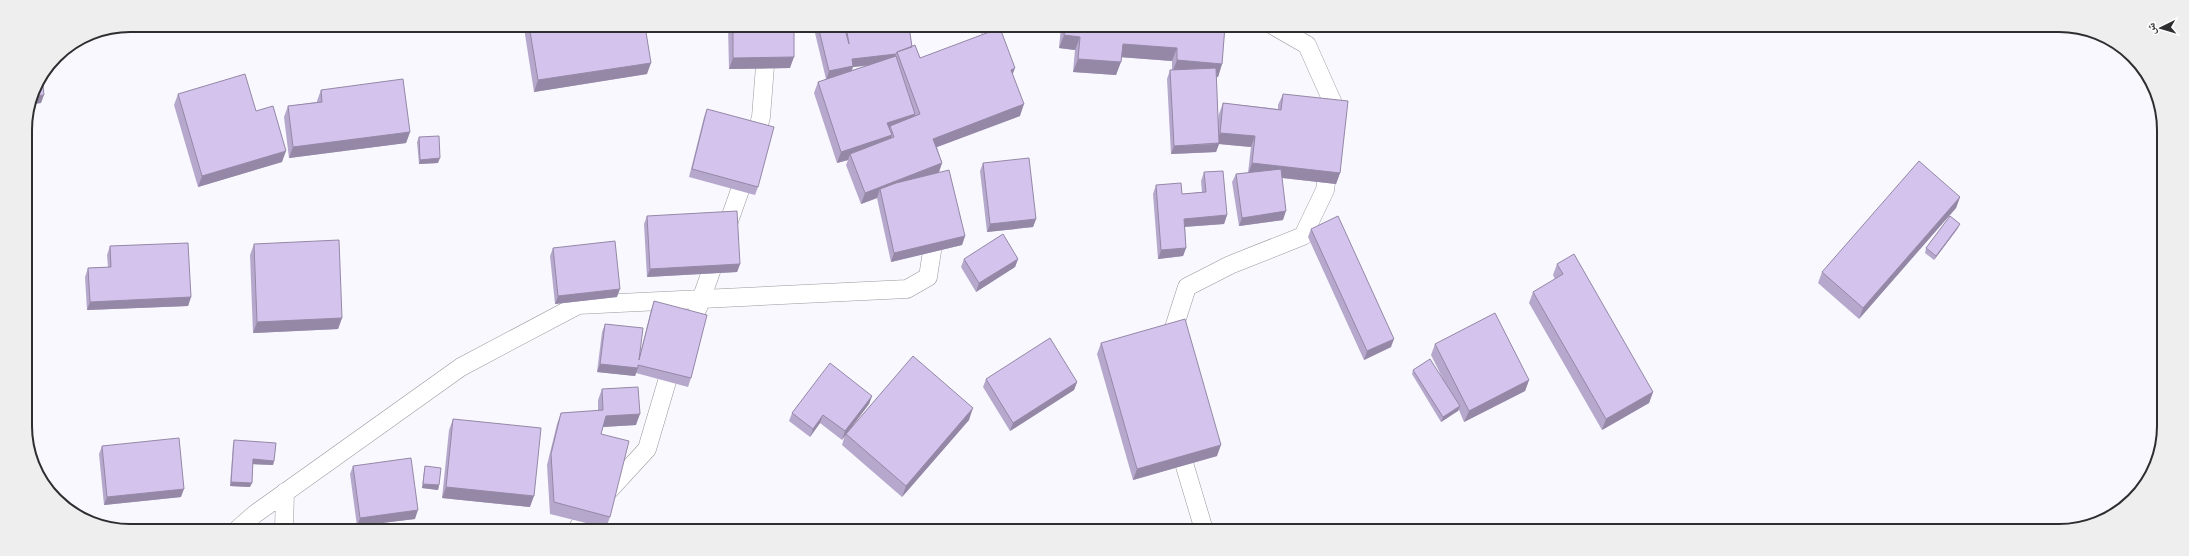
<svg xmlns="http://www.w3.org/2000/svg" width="2189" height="556" font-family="Barlow,'Noto Naskh Arabic',sans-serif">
<rect width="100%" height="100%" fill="#f8f8fe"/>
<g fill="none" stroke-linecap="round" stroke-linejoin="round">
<defs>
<path id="lane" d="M1274 26 1307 45 1336 110 1335 122
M698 308 744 179 761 117 765 66 775 26
M1170 346 1171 337 1187 287 1230 265 1303 236 1325 190 1329 159
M1178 443 1204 530
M238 529 255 514 461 367 578 305 907 289 928 277 934 238 932 227
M284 529 285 492
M577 529 591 510 647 449 668 378 676 359"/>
</defs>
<use href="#lane" stroke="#99999e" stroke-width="19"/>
<use href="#lane" stroke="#fff" stroke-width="18"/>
</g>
<path fill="#b6a8cc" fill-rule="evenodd" d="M525 25 645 26 647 74 534 92 524 28Z
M728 26H794L790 68 729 69Z
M817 26H909L912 47 920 58 1013 75 1020 116 937 147 942 163 939 173 965 236 962 245 891 262 877 198 861 204 846 165 848 160 837 163 814 93 818 82 826 79 815 33ZM866 66 852 70 853 67Z
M973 26H989L982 34Z
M1061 26H1225L1222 64 1218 77 1216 76 1218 120 1219 114 1223 103 1278 109V105L1283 94 1340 173 1336 184 1282 178 1283 220 1239 226 1232 182 1236 174 1248 173 1251 147 1219 144 1216 152 1171 154 1167 79 1170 70H1172V61L1122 57 1116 75 1073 72 1075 50 1059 48Z
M321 90 410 132 406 143 289 158 284 117 288 106 317 102V101Z
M178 94 256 111 282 162 198 187 174 105Z
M707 109 758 187 755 195 689 177 704 117Z
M419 137 438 163 419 164 417 142Z
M983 163 1036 219 1033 227 987 232 980 171Z
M1204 172 1227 215 1224 224 1185 227 1186 248 1183 256 1158 259 1153 194 1156 185 1182 194 1202 192 1201 181Z
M1960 197 1956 208 1859 319 1818 283 1822 272Z
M647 216 740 264 737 272 647 277 644 224Z
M1958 228 1934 260 1925 253 1926 248Z
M1311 229 1391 347 1364 360 1308 237Z
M254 244 342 318 338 329 253 333 250 255Z
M110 246 191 297 188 306 87 310 85 277 88 268 108 267 107 255Z
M553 248 617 297 555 304 550 256Z
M964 259H1018L1015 267 976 292 961 267Z
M1557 264 1653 392 1649 403 1602 430 1529 303 1533 292 1555 279 1553 275Z
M654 301 691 378 688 387 636 373 635 376 597 372 602 332 605 324 640 354 651 310Z
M1101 343 1217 456 1133 480 1097 354Z
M1435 344 1529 380 1525 391 1464 422 1459 410 1441 422 1412 374 1413 370 1443 379 1431 355Z
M986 379 1077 382 1074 390 1010 431 983 387Z
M602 389 636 425 603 427 601 434 610 517 606 528 550 514 547 465 557 424 561 413 598 411V400Z
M872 396 869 404 850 429 969 420 902 497 842 445 845 435 842 440 820 423 810 437 789 421 792 413Z
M453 419 530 507 442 498 449 430Z
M234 440 274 461 273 465 253 464 250 487 230 486 233 444Z
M102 446 181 497 104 505 99 454Z
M353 466 415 519 357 526 350 474Z
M425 466 439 485 438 490 422 488 424 471Z"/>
<path fill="#9488a6" d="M987 26H989L982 34 983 30Z
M1064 35 1080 37 1075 50 1059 48Z
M1123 44 1177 48 1172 61 1118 57Z
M896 54 893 62 853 67 850 74 826 80 829 71 852 59Z
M794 57 790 68 729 69 733 58Z
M1078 59 1121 62 1116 75 1073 72Z
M1177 60 1222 64 1218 77 1172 73Z
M651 63 647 74 534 92 538 80Z
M1015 68 1011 79V70Z
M44 95 41 103 30 105 32 96Z
M1024 104 1020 116 929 150 933 139Z
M915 114 911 125 890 126 888 133 887 123Z
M410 132 406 143 289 158 293 147Z
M1220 133 1255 136 1251 147 1219 144 1216 152 1171 154 1174 146 1216 144Z
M892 135 888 147 850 154 848 160 837 163 841 152Z
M286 151 282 162 198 187 202 176Z
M440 158 438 163 419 164 420 160Z
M942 163 938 174 880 189 877 198 861 204 865 193Z
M1252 163 1340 173 1336 184 1248 174Z
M1960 197 1956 208 1859 319 1863 308Z
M1286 211 1283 220 1239 226 1242 218Z
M1227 215 1224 224 1181 227 1184 219Z
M1036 219 1033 227 987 232 990 224Z
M1960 224 1958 228 1934 260 1936 256Z
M965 236 962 245 891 262 894 253Z
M1186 248 1183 256 1158 259 1161 250Z
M1018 259 1015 267 976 292 979 283Z
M740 264 737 272 647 277 650 269Z
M620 289 617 297 555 304 558 296Z
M191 297 188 306 87 310 90 302Z
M342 318 338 329 253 333 257 322Z
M1394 339 1391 347 1364 360 1367 351Z
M600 364 638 368 635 376 597 372Z
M1529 380 1525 391 1464 422 1469 411Z
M1077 382 1074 390 1010 431 1013 423Z
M1653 392 1649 403 1602 430 1606 419Z
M872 396 869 404 842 440 845 431Z
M1460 406 1458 411 1441 422 1443 417Z
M973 408 969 420 902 497 906 486Z
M640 414 636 425 602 427 606 416Z
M823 415 820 423 810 437 813 429Z
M1221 445 1217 456 1133 480 1137 469Z
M253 459 274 461 273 465 251 464Z
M231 482 252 483 250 487 230 486Z
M423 484 439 485 438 490 422 488Z
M446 487 534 496 530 507 442 498Z
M184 489 181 497 104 505 107 497Z
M418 510 415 519 357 526 360 518Z"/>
<path fill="#d4c3ed" stroke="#9488a6" d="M529 25 645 26 651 63 538 80Z
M733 26H794V57L733 58Z
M818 26H844L849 44 846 26H909L912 47 897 52 896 54 852 59 853 66 829 71Z
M979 26H987L983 30Z
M1065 26H1225L1222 64 1177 60V48L1123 44 1121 62 1078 59 1080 37 1064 35Z
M1000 28 1015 68 1011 70 1024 104 933 139 942 163 865 193 850 154 894 137 890 126 920 114 897 52 915 45 920 58Z
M896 56 915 114 887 123 892 135 841 152 818 82Z
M1216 68 1219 143 1174 146 1170 70Z
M245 74 256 111 273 106 286 151 202 176 178 94Z
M42 76 44 95 32 96 36 84Z
M403 79 410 132 293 147 288 106 322 102 321 90Z
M1283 94 1348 101 1340 173 1252 163 1255 136 1220 133 1223 103 1281 110Z
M707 109 774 127 758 187 692 169Z
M439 136 440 158 420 160 419 137Z
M1029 158 1036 219 990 224 983 163Z
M1919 161 1960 197 1863 308 1822 272Z
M1281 169 1286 211 1242 218 1236 174Z
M949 170 965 236 894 253 880 189 896 183Z
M1223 171 1227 215 1184 219 1186 248 1161 250 1156 185 1181 183 1182 194 1206 192 1204 172Z
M737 211 740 264 650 269 647 216Z
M1338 216 1394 339 1367 351 1311 229Z
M1950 216 1960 224 1936 256 1926 248Z
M1003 234 1018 259 979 283 964 259Z
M339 240 342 318 257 322 254 244Z
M615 241 620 289 558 296 553 248Z
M188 243 191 297 90 302 88 268 111 267 110 246Z
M1574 254 1653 392 1606 419 1533 292 1563 274 1557 264Z
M654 301 707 315 691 378 638 365V368L600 364 605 324 643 328 639 360Z
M1495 313 1529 380 1469 411 1435 344Z
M1185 319 1221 445 1137 469 1101 343Z
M1050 338 1077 382 1013 423 986 379Z
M913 356 973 408 906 486 846 434Z
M1430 359 1460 406 1443 417 1413 370Z
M830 363 872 396 845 431 823 415 813 429 792 413Z
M638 387 640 414 606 416 601 434 629 441 610 517 554 502 551 454 561 413 603 410 602 389Z
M453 419 541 428 534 496 446 487Z
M179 438 184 489 107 497 102 446Z
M234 440 276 443 274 461 253 459 252 483 231 482Z
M411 458 418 510 360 518 353 466Z
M425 466 441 468 439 485 423 484Z
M639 526 647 529H638Z"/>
<path d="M0 0H2189V556H0ZM130 32H2059A98 98 0 0 1 2157 130V426A98 98 0 0 1 2059 524H130A98 98 0 0 1 32 426V130A98 98 0 0 1 130 32Z" fill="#eee" fill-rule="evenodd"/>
<path fill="none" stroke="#2e2e30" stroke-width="2" d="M130 32H2059A98 98 0 0 1 2157 130V426A98 98 0 0 1 2059 524H130A98 98 0 0 1 32 426V130A98 98 0 0 1 130 32Z"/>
<g transform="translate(2161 28) rotate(265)" stroke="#ffffff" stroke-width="3" paint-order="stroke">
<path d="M0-3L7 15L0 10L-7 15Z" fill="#2e2e30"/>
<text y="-6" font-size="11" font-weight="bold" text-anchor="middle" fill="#2e2e30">ش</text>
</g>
</svg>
